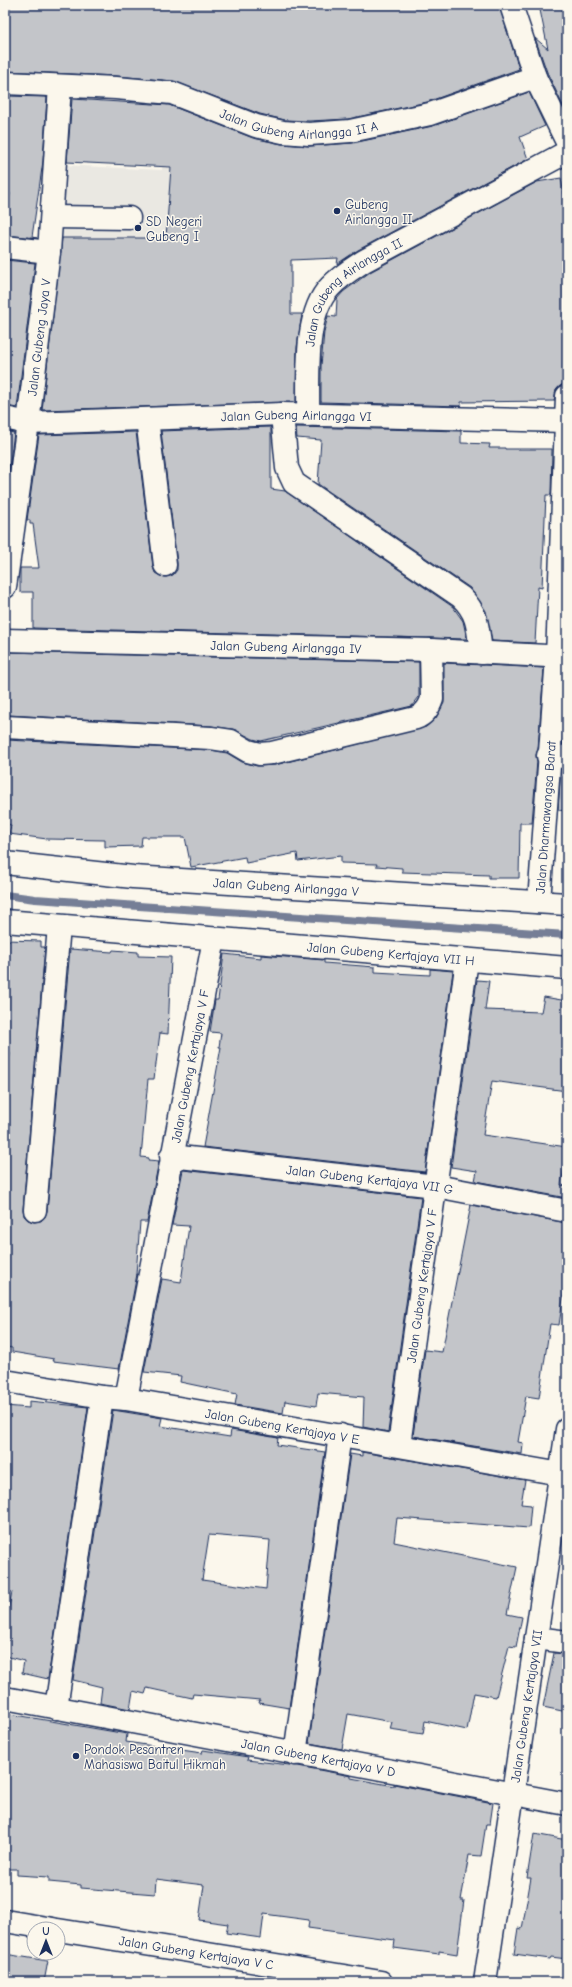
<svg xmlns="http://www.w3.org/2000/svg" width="572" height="1987" font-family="'Comic Neue',sans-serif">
<rect width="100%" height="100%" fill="#fbf7ec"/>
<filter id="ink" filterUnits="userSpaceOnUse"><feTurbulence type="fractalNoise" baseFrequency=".025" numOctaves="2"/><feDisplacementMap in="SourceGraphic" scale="8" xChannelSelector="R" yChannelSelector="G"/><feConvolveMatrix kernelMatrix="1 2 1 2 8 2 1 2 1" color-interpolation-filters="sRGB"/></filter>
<g filter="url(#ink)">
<path fill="#eae8e2" d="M162 162 221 166 157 289 56 286 61 165 162 170Z"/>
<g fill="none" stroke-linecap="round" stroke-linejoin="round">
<path stroke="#747e96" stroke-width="8" d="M5 895 35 899 567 935"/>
</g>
<path fill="#c3c5c9" stroke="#1b2f5e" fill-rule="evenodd" d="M5 5H499L519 69 427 102 348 119 309 121 285 120 260 114 173 81 117 76 5 71Z
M539 5H567V114L547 72 535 38 548 49Z
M529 92 545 126 520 137 528 159 358 250 337 264 338 258 291 260V314H302L297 347 296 402 42 410 62 238H166L171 167 67 162 72 99 169 105 253 138 282 144 310 146 353 143 433 126Z
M5 96 47 97 43 161 32 237 37 238 5 235 10 193H5Z
M561 178 567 212V277L564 278 567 307V334H564L563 384 556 390 554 401 461 402V406L321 402V366L324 332 328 316 336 317 337 299 343 292 370 272 537 182Z
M5 260 35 263 17 408 5 406Z
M271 427V489L285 491 453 607 463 621 467 639 33 628V592H20V568H39L33 524H30V520H27L39 435 136 432 153 567 155 573 160 576 166 577 173 575 177 570V563L161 431Z
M296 427 461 431V443L490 444 489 448H505V449H552L551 495H546L542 588 538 587 535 643 492 641 486 611 470 588 318 484 321 440 297 438Z
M5 431 14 433 5 497Z
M5 652 419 662V697L412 706 261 741 253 739 233 729 212 726 8 715V711H5Z
M444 663 544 668 538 749 536 755 537 761 532 823H520L519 878H489V875L402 872V868L376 866 377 864 341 863V856L298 861 297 853 246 863 245 857 191 867 185 837H142L141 846 105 847V840L47 839 9 834 11 825 5 824 6 740 210 750 227 753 242 762 257 766 275 765 426 727 436 718 444 703Z
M566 703H567V744H563Z
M561 769H567V811L558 810Z
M5 940 41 941V947H45L23 1209 24 1216 28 1220 34 1222 41 1221 45 1217 47 1211 70 949 112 952 113 950 138 952V956L171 957 168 1034 160 1033 154 1079H148L141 1157 149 1158 148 1160 159 1161 147 1222H140L136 1274H137L119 1369 53 1361 54 1359 12 1352V1348L5 1347V1101L10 1053H5Z
M224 954 261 958V955L324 960V963L375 967V972L430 975V969L453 971 425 1172 203 1147 221 1047H219L221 1033 210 1032 215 1000H218Z
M477 980 489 981 485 1010 541 1012 544 997 567 1001V1091L492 1081 483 1135 567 1147 561 1185 567 1186V1198L475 1181 477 1171 451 1167Z
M183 1170 421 1197 388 1432 363 1427 364 1397 318 1393 316 1406 285 1401 283 1413 235 1405 237 1394 180 1382 181 1376 144 1372 162 1279 181 1282 189 1226 172 1225Z
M471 1205 567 1223 564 1254H567V1272L559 1325 550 1324 539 1398 526 1396 518 1442 523 1443 522 1454 413 1436 425 1350 442 1352Z
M29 1401 88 1407 48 1679 22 1673 24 1661 5 1656V1625L12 1592 5 1591V1406L29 1408Z
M113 1410 162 1418 160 1426 230 1437 231 1430 278 1438 277 1445 325 1452 289 1708 259 1703 260 1700 193 1694 192 1698 147 1688 145 1694 133 1691 130 1709 100 1703 102 1687 73 1680ZM209 1535 270 1540 266 1589 202 1580Z
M362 1452 525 1480 521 1504 531 1505 529 1528 397 1518 394 1542 517 1567 507 1614 522 1617 516 1647 509 1646 496 1697 474 1693 467 1730 425 1721 423 1734 390 1729 392 1722 348 1714 342 1749 309 1743 350 1454 362 1456Z
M554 1653 567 1654V1712L543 1707Z
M10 1714 127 1734 126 1742 202 1753 203 1750 248 1757 247 1760 298 1766 351 1776V1778L394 1786V1784L493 1803 490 1824H486L481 1856 469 1855 461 1900H464L457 1954 439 1951V1954L394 1948 395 1940 308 1928 309 1920 264 1914 261 1938 226 1933 228 1924 199 1920 204 1885 156 1879 155 1894 81 1888V1885L49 1882V1877L17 1875V1869H5V1740Z
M534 1834 567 1840V1959L551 1957 550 1959 514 1954 518 1928 522 1929 531 1878H527Z
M5 1954 48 1961 44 1982H5Z"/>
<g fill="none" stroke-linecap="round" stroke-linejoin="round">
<defs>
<g id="minor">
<path d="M511 5 535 77 567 142"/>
<path id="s1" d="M5 83 116 88 172 93 256 126 283 132 309 134 350 131 430 114 535 77"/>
<path d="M52 217 129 218"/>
<path d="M5 247 49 252"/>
<path d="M282 414 287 468 294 483 461 597C479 614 478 630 481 653"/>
<path id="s2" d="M308 415C309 378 303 315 330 287 340 276 352 269 364 261L567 152"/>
<path id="s3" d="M5 418 28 423 282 414 565 421"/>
<path d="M147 419 165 565"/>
<path id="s4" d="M5 587 28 423 49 252 60 86"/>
<path id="s5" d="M5 640 431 650 567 657"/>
<path d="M5 727 211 738 231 741 248 751 260 754 272 753 416 718C424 715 429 708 432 699L431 650"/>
<path d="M548 756 567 757"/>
<path id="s6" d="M5 863 133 877 567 904"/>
<path id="s7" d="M539 902 557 657 567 396"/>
<path id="s8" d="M5 921 567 968"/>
<path id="s9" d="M171 1156 436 1186 567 1211"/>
<path d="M35 1210 59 926"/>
<path id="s10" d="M5 1381 102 1397 126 1399 567 1475"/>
<path id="s11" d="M126 1399 214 939"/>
<path id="s12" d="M399 1445 467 960"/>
<path d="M536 1638 567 1642"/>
<path id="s13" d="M5 1698 567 1804"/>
<path d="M56 1708 102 1397"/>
<path d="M295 1754 340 1435"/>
<path d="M5 1921 53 1929"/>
<path id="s14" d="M58 1930 381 1982"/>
<path id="s15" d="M485 1982 567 1429"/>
</g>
</defs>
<use href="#minor" stroke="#1b2f5e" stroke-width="25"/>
<use href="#minor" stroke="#fbf7ec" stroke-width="22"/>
</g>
</g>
<g fill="#1b2f5e" stroke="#fbf7ec" stroke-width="1.5">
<circle cx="337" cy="211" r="4"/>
<circle cx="138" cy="228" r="4"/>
<circle cx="76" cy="1756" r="4"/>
</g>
<g text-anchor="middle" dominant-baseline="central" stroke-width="3" stroke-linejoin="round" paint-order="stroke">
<g font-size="13" fill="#1b2f5e" stroke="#fbf7ec">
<text stroke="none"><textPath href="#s1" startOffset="300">Jalan Gubeng Airlangga II A</textPath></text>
<text stroke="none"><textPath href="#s2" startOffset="143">Jalan Gubeng Airlangga II</textPath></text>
<text stroke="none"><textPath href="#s4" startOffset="252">Jalan Gubeng Jaya V</textPath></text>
<text stroke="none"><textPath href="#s3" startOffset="292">Jalan Gubeng Airlangga VI</textPath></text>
<text stroke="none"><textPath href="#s5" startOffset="281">Jalan Gubeng Airlangga IV</textPath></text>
<text stroke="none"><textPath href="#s7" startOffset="85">Jalan Dharmawangsa Barat</textPath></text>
<text stroke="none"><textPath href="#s6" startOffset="282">Jalan Gubeng Airlangga V</textPath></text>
<text stroke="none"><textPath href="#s8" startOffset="387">Jalan Gubeng Kertajaya VII H</textPath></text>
<text stroke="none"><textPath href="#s11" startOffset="339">Jalan Gubeng Kertajaya V F</textPath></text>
<text stroke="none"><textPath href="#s9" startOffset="200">Jalan Gubeng Kertajaya VII G</textPath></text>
<text stroke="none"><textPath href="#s12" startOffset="161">Jalan Gubeng Kertajaya V F</textPath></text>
<text stroke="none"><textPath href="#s10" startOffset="281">Jalan Gubeng Kertajaya V E</textPath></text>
<text stroke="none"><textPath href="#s15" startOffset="279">Jalan Gubeng Kertajaya VII</textPath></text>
<text stroke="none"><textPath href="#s13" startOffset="319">Jalan Gubeng Kertajaya V D</textPath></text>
<text stroke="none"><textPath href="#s14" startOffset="140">Jalan Gubeng Kertajaya V C</textPath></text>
</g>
<g font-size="13" fill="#1b2f5e" stroke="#fbf7ec" text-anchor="start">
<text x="345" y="204">Gubeng<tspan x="345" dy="15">Airlangga II</tspan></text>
<text x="146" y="221">SD Negeri<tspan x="146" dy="15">Gubeng I</tspan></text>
<text x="84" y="1749">Pondok Pesantren<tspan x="84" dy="15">Mahasiswa Baitul Hikmah</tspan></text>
</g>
</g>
<rect width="572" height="1987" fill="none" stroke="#fbf7ec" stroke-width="20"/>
<rect x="10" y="10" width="552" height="1967" fill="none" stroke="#1b2f5e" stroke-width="1.5" filter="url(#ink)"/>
<g transform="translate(46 1941)"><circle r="19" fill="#fbf7ec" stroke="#a1a7b3"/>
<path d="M0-3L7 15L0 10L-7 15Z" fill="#1b2f5e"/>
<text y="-6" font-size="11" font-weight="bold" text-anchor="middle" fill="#1b2f5e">U</text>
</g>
</svg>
